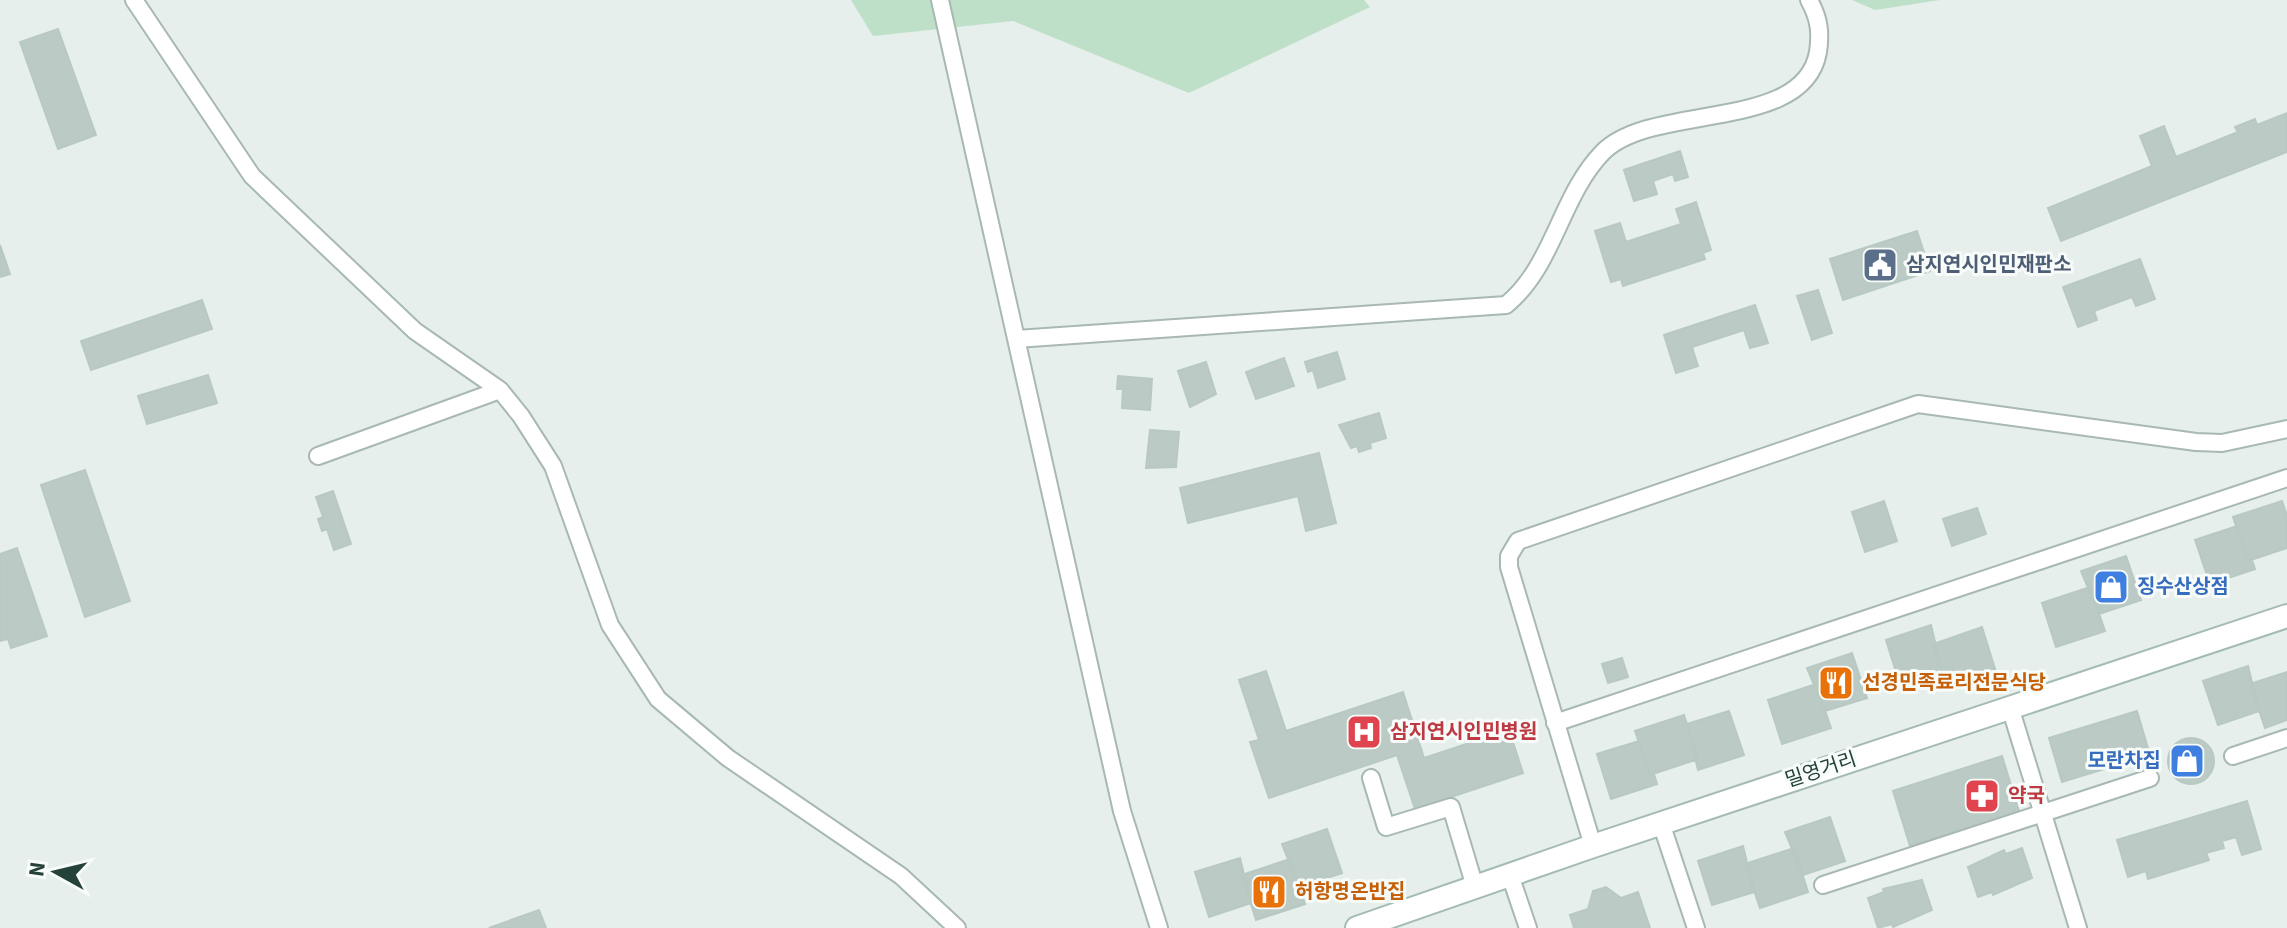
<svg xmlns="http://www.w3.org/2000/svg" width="2287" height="928" font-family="'Source Sans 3','Noto Sans KR',sans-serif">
<rect width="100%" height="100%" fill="#e6efeb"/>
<path fill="#bfe0c8" d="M851 0H1364L1370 7 1189 93 1013 21 873 36Z
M1852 0H1940L1875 10Z"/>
<path fill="#bbcac4" stroke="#b8c9c2" stroke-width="2" d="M58 29 96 135 58 149 20 42Z
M2287 113V152L2061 241 2048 208 2152 166 2140 136 2164 126 2176 157 2238 132 2235 127 2255 119 2257 125Z
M1680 151 1688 177 1675 181 1673 174 1653 181 1657 194 1634 201 1624 170Z
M1696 202 1711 250 1703 253 1705 259 1623 286 1621 279 1611 282 1595 231 1620 223 1626 242 1681 224 1676 209Z
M1917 231 1930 271 1843 300 1830 259Z
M0 245 10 274 0 277Z
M2140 259 2155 299 2136 306 2132 297 2094 311 2097 320 2078 327 2063 287Z
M1818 290 1832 333 1812 340 1797 296Z
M202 300 212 329 91 370 81 341Z
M1755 305 1768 343 1750 348 1744 330 1692 347 1698 366 1676 373 1664 335Z
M1337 352 1345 379 1318 388 1313 370 1308 372 1305 362Z
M1284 358 1294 386 1256 399 1246 372Z
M1206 362 1216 394 1190 407 1178 371Z
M208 375 217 403 147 424 138 396Z
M1118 376 1152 379 1150 410 1122 408 1123 389H1117Z
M1379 413 1386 438 1370 443 1371 448 1359 452 1357 446 1351 448 1339 425Z
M1150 430 1179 432 1176 467 1146 468Z
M1319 453 1336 523 1306 531 1298 496 1188 523 1180 488Z
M85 470 130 601 85 617 41 485Z
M333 491 351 544 334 550 327 529 322 531 318 519 323 517 316 497Z
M1884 501 1897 541 1865 552 1852 512Z
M2282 501 2287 516V548L2248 561 2233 517Z
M1977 508 1986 534 1952 546 1943 519Z
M2237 526 2248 561 2252 560 2255 569 2210 584 2195 540Z
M17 548 47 636 11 648 8 639 0 641V554Z
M2126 556 2141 600 2099 614 2081 571Z
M2090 587 2105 631 2056 647 2042 603Z
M1931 625 1942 671 1900 685 1886 640Z
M1982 627 1996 672 1948 688 1933 644Z
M1852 653 1867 698 1825 711 1807 668Z
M1622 658 1628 677 1608 683 1602 664Z
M2248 666 2259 711 2218 725 2203 681Z
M1266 671 1286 731 1403 692 1424 758 1509 730 1523 773 1415 809 1397 755 1269 798 1250 742 1259 740 1239 680Z
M2287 672V720L2265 728 2250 684Z
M1816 684 1831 728 1782 744 1768 700Z
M1729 711 1744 755 1698 770 1687 724Z
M2137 711 2150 755 2062 782 2049 738Z
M1684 715 1698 759 1650 775 1635 731Z
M2168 761a23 23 0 1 1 46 0a23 23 0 1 1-46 0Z
M1639 741 1650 775 1654 774 1657 784 1611 799 1597 754Z
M2002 756 2019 811 1910 846 1893 791Z
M2247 801 2261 849 2242 855 2236 837 2222 841 2224 848 2206 853 2209 860 2148 879 2146 871 2128 877 2117 840Z
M1830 817 1845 861 1803 875 1785 832Z
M1327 829 1342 873 1299 887 1282 844Z
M1743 846 1754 892 1712 905 1698 861Z
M1794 848 1808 892 1760 908 1745 864Z
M2022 848 2032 878 1993 895 1992 892 1978 897 1968 867 2004 850 2006 854Z
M1240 858 1251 903 1209 917 1195 872Z
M1290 859 1305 904 1256 920 1242 875Z
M1922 880 1932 910 1893 927 1892 924 1878 928 1868 898 1884 892 1883 889Z
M1606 887 1621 898 1638 892 1650 928H1574L1570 915 1588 909 1593 891Z
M539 910 546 928H489Z"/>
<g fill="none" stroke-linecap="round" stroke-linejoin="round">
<defs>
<path id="minor" d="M134 0 252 176 415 331 500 390 521 416 553 466 610 625 658 699 728 758 901 876 957 928
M940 0 1122 811 1159 928
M1016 339 1506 305C1554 266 1560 196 1603 152 1653 102 1804 133 1818 52 1821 32 1819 18 1809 0
M318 456 500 390
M2010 707 2078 928
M1555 723 2287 478
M2233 756 2287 738
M1371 778 1386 827 1451 807 1475 887
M1661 823 1696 928
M1593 846 1509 567V556L1518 541 1918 404 2196 442 2222 443 2287 429
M1510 875 1528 928
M1823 885 2150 778"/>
<path id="secondary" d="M1357 928 1593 846 2287 616"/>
</defs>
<use href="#minor" stroke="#a8b8b2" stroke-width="20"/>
<use href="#secondary" stroke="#a4bbb3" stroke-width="26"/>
<use href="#minor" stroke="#fff" stroke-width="16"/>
<use href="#secondary" stroke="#fff" stroke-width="22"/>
</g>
<defs>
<symbol id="civic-square" viewBox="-11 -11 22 22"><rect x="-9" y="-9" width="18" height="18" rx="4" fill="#5c6f8a" stroke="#f7fbf9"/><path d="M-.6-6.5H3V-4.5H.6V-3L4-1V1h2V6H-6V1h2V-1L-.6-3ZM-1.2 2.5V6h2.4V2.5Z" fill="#fff"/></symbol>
<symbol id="shop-square" viewBox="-11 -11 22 22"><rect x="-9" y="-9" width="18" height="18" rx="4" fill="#3f7fe0" stroke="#f7fbf9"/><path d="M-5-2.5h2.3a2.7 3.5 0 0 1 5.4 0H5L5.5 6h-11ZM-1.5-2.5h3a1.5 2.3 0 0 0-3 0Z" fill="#fff"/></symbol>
<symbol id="restaurant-square" viewBox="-11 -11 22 22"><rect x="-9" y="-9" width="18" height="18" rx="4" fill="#e8710a" stroke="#f7fbf9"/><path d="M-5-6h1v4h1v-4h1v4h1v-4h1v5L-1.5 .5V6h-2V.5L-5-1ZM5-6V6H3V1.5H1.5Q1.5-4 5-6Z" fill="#fff"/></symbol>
<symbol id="hospital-square" viewBox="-11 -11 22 22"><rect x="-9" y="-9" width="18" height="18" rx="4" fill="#e0444e" stroke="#f7fbf9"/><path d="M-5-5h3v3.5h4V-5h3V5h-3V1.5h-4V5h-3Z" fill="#fff"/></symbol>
<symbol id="pharmacy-square" viewBox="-11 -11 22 22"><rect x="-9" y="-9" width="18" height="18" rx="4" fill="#e0444e" stroke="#f7fbf9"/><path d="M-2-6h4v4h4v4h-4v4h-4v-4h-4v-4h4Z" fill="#fff"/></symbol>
</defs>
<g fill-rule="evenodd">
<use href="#civic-square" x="1860" y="245" width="40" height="40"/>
<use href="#shop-square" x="2091" y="567" width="40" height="40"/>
<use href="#restaurant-square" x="1816" y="663" width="40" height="40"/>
<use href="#hospital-square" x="1344" y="712" width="40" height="40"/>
<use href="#shop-square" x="2167" y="741" width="40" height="40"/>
<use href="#pharmacy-square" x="1962" y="776" width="40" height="40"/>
<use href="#restaurant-square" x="1249" y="872" width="40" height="40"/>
</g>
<g text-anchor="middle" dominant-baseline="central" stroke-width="6" stroke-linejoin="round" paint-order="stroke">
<g font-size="20" font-weight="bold" fill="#4e5e75" stroke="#f7fbf9" text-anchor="start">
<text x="1906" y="265">삼지연시인민재판소</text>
</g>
<g font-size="20" font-weight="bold" fill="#366cbe" stroke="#f7fbf9" text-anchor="start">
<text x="2137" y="587">징수산상점</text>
<text x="2161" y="761" text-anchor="end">모란차집</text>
</g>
<g font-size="20" font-weight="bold" fill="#c56008" stroke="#f7fbf9" text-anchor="start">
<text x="1862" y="683">선경민족료리전문식당</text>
<text x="1295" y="892">허항명온반집</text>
</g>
<g font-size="20" font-weight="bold" fill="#be3a42" stroke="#f7fbf9" text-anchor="start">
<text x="1390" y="732">삼지연시인민병원</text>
<text x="2008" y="796">약국</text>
</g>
<g font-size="20" fill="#24423a" stroke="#f7fbf9">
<text transform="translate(1821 770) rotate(-18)">밀영거리</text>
</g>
</g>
<g transform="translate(56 872) rotate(278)" stroke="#f7fbf9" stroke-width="6" paint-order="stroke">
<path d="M0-6L14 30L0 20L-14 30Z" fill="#24423a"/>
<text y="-12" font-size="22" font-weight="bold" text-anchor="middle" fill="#24423a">N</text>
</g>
</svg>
